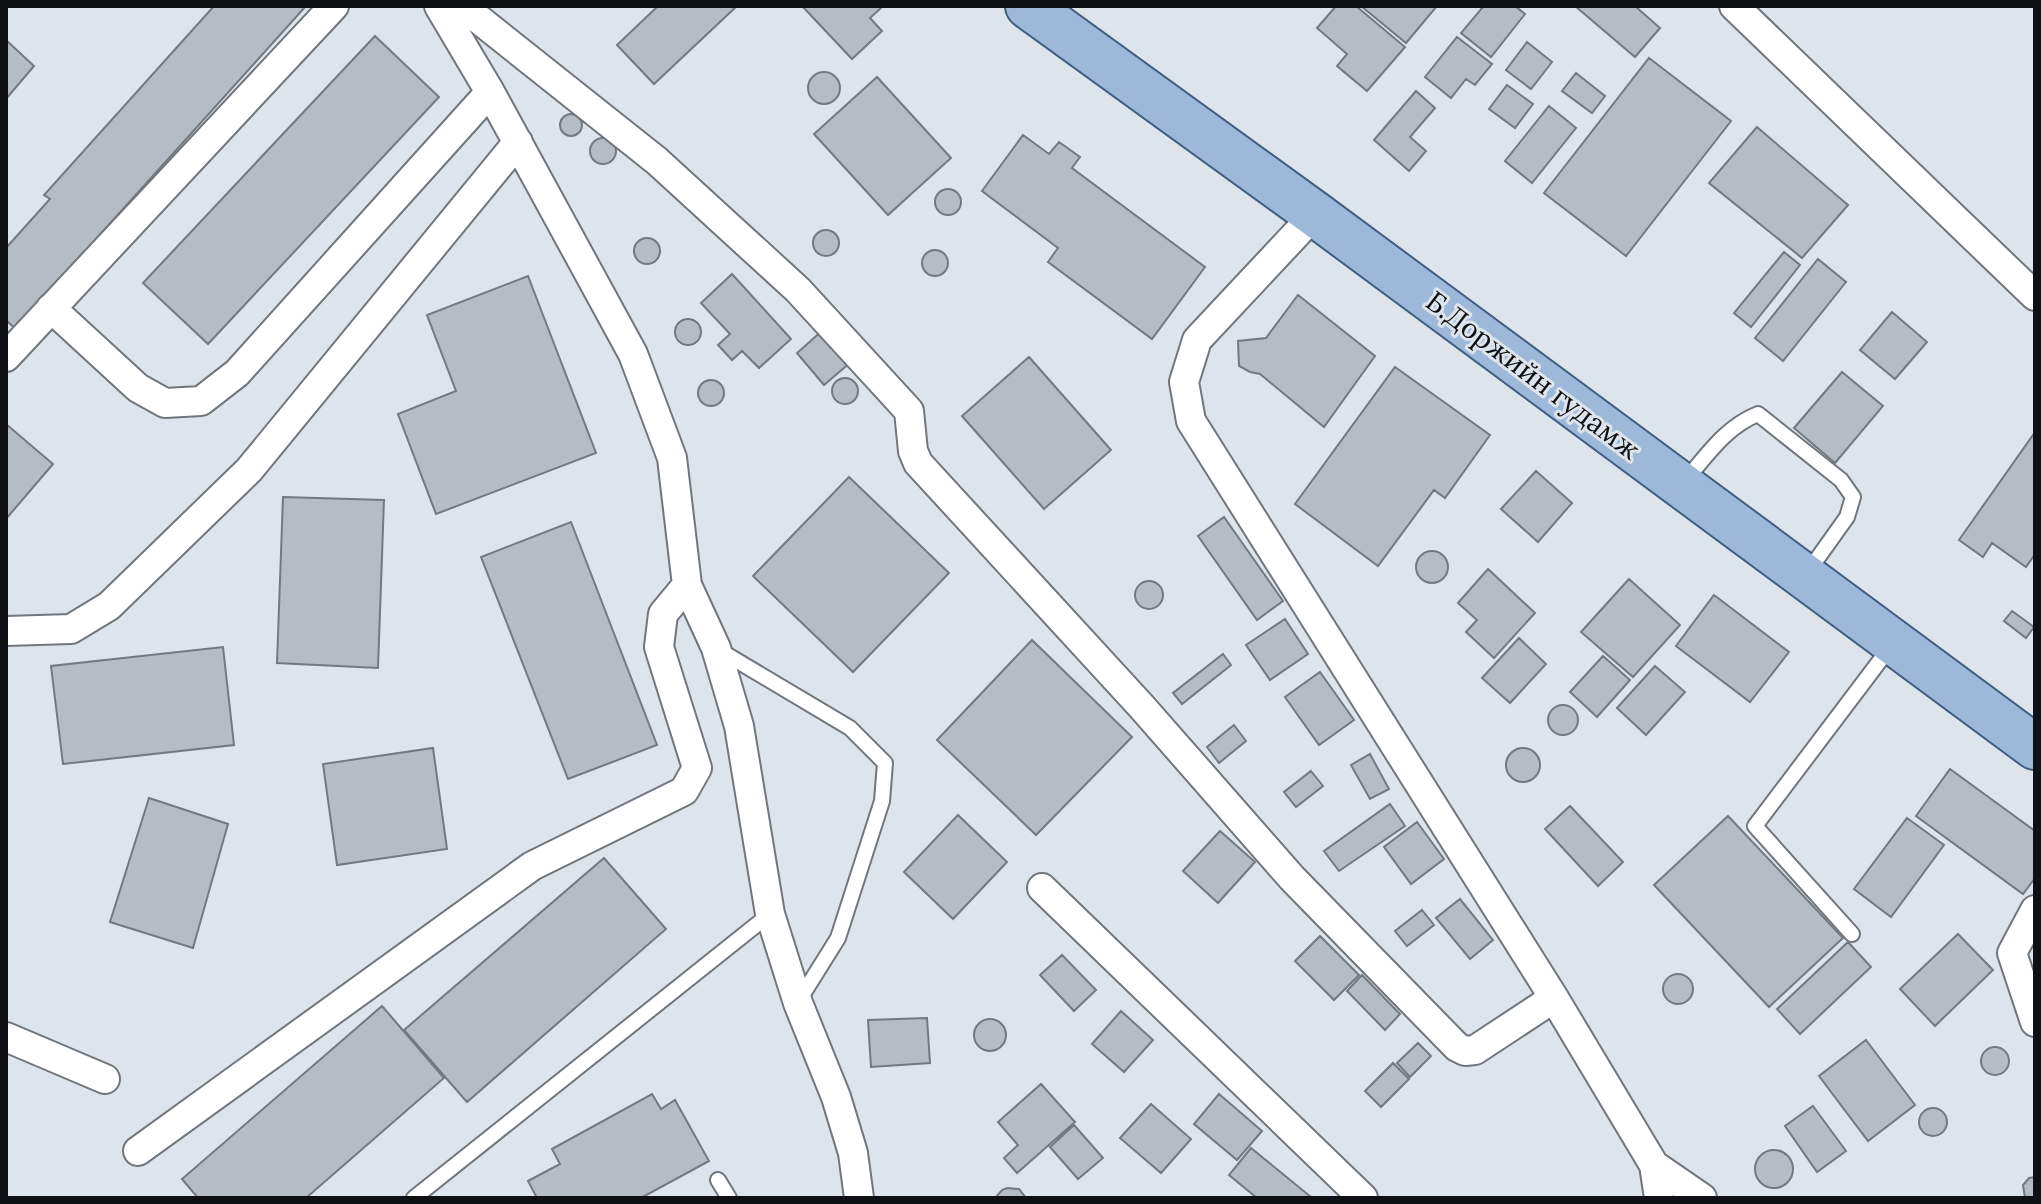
<svg xmlns="http://www.w3.org/2000/svg" width="2041" height="1204" font-family="Lora,serif">
<rect width="100%" height="100%" fill="#dee4eb"/>
<path fill="#b6bcc3" stroke="#73797f" stroke-width="2" d="M214 6H306L96 239 100 243 20 333 6 320V248L50 199 44 195Z
M658 6H737L654 84 617 45Z
M802 6H883L870 18 882 31 852 59Z
M1336 6H1356L1405 47 1367 91 1337 66 1347 54 1317 28Z
M1361 6H1437L1406 43Z
M1486 6H1515L1525 14 1491 57 1461 33 1482 8Z
M1575 6H1635L1660 28 1635 57Z
M375 36 439 97 208 344 143 283Z
M1457 37 1492 64 1475 85 1466 79 1451 98 1425 77Z
M6 40 34 66 6 99Z
M1527 42 1552 62 1531 89 1506 70Z
M1649 58 1731 121 1626 256 1544 193Z
M808 88a16 16 0 1 1 32 0a16 16 0 1 1-32 0Z
M1576 73 1605 96 1592 113 1562 91Z
M877 77 951 158 888 215 814 134Z
M1507 85 1533 104 1515 128 1489 109Z
M1416 91 1435 108 1410 137 1426 151 1409 171 1374 140Z
M1549 106 1576 128 1532 183 1505 161Z
M560 125a11 11 0 1 1 22 0a11 11 0 1 1-22 0Z
M1757 127 1848 205 1802 258 1709 183Z
M1023 135 1049 154 1059 142 1080 157 1072 168 1205 267 1152 339 1048 262 1058 248 982 191Z
M590 151a13 13 0 1 1 26 0a13 13 0 1 1-26 0Z
M935 202a13 13 0 1 1 26 0a13 13 0 1 1-26 0Z
M813 243a13 13 0 1 1 26 0a13 13 0 1 1-26 0Z
M634 251a13 13 0 1 1 26 0a13 13 0 1 1-26 0Z
M922 263a13 13 0 1 1 26 0a13 13 0 1 1-26 0Z
M1784 252 1800 265 1751 327 1734 313Z
M1818 259 1846 282 1783 361 1755 338Z
M732 274 791 339 759 368 742 351 732 360 718 345 730 334 701 303Z
M528 276 596 453 436 514 398 414 456 391 427 315Z
M1298 295 1375 356 1324 427 1260 374 1250 372 1239 366 1238 341 1266 338Z
M1892 312 1927 342 1895 379 1860 350Z
M675 332a13 13 0 1 1 26 0a13 13 0 1 1-26 0Z
M823 330 851 362 824 385 797 353Z
M1029 357 1111 450 1044 509 962 416Z
M1395 367 1490 435 1445 498 1434 490 1378 566 1295 504Z
M1842 372 1883 406 1835 463 1794 428Z
M832 391a13 13 0 1 1 26 0a13 13 0 1 1-26 0Z
M698 393a13 13 0 1 1 26 0a13 13 0 1 1-26 0Z
M6 424 53 464 6 519Z
M2035 432V554L2026 567 1992 543 1983 557 1959 540Z
M1536 471 1572 503 1538 542 1501 509Z
M849 477 949 573 853 672 753 576Z
M283 497 384 500 378 668 277 663Z
M1224 517 1283 601 1257 620 1198 536Z
M571 522 657 745 568 779 481 557Z
M1416 567a16 16 0 1 1 32 0a16 16 0 1 1-32 0Z
M1488 569 1535 613 1494 658 1466 632 1477 620 1458 603Z
M1629 579 1680 625 1633 677 1581 632Z
M1135 595a14 14 0 1 1 28 0a14 14 0 1 1-28 0Z
M1714 595 1789 652 1750 702 1676 646Z
M2012 611 2034 627 2026 638 2004 621Z
M1285 619 1308 654 1270 680 1246 645Z
M1519 638 1546 664 1510 703 1482 678Z
M1032 640 1132 737 1036 835 937 740Z
M223 647 234 745 63 764 51 666Z
M1223 654 1231 665 1182 704 1173 693Z
M1603 656 1630 680 1597 717 1570 692Z
M1655 666 1685 692 1646 735 1617 708Z
M1320 672 1354 720 1319 745 1285 697Z
M1548 720a15 15 0 1 1 30 0a15 15 0 1 1-30 0Z
M1234 725 1246 741 1219 763 1207 747Z
M1506 765a17 17 0 1 1 34 0a17 17 0 1 1-34 0Z
M433 748 447 849 337 865 323 764Z
M1370 754 1389 789 1370 799 1351 765Z
M1950 769 2035 831V878L2023 894 1916 816Z
M1311 771 1323 786 1296 807 1284 792Z
M149 798 228 824 193 948 110 922Z
M1390 804 1405 826 1339 871 1324 851Z
M1570 806 1623 862 1598 886 1545 829Z
M958 815 1007 862 953 919 904 872Z
M1728 816 1843 938 1769 1007 1654 885Z
M1907 818 1944 845 1891 917 1854 889Z
M1417 822 1444 859 1411 884 1384 847Z
M1220 831 1255 862 1218 903 1183 871Z
M604 858 666 929 467 1102 404 1030Z
M1460 899 1493 940 1470 959 1436 918Z
M1422 910 1434 925 1407 946 1395 931Z
M1958 934 1993 970 1935 1026 1900 989Z
M1320 936 1359 975 1334 1000 1295 961Z
M1848 942 1871 967 1800 1034 1777 1009Z
M1062 955 1096 990 1074 1011 1040 975Z
M1663 989a15 15 0 1 1 30 0a15 15 0 1 1-30 0Z
M1362 975 1400 1014 1385 1030 1347 991Z
M382 1006 444 1078 306 1198H198L182 1179Z
M1121 1011 1153 1040 1124 1072 1092 1044Z
M927 1018 930 1063 871 1067 868 1020Z
M974 1035a16 16 0 1 1 32 0a16 16 0 1 1-32 0Z
M1866 1040 1915 1105 1868 1141 1819 1076Z
M1418 1043 1431 1056 1410 1077 1397 1063Z
M1981 1061a14 14 0 1 1 28 0a14 14 0 1 1-28 0Z
M1393 1063 1409 1079 1381 1107 1365 1091Z
M1041 1084 1075 1122 1017 1173 1004 1158 1018 1145 998 1122Z
M652 1094 661 1109 675 1100 709 1161 641 1198H537L528 1181 560 1164 552 1149Z
M1219 1094 1262 1131 1237 1160 1194 1124Z
M1151 1104 1191 1139 1161 1173 1120 1138Z
M1813 1106 1846 1151 1817 1172 1785 1126Z
M1919 1122a14 14 0 1 1 28 0a14 14 0 1 1-28 0Z
M1074 1125 1103 1158 1078 1179 1050 1147Z
M1251 1148 1311 1197 1310 1198H1257L1229 1175Z
M1755 1169a19 19 0 1 1 38 0a19 19 0 1 1-38 0Z
M2035 1177V1198H2025L2023 1185 2029 1178Z
M1007 1188 1019 1189 1026 1198H995L1002 1190Z"/>
<g fill="none" stroke-linecap="round" stroke-linejoin="round">
<defs>
<path id="service" d="M1683 483C1706 457 1725 427 1758 414L1841 480 1853 497 1847 517 1807 573
M719 650 850 728 885 763 882 801 838 938 798 1002
M1852 934 1755 826 1891 646
M718 1180 729 1198
M414 1198 770 914"/>
<path id="minor" d="M439 6 490 92 633 354 672 458 687 585 716 648 739 726 770 914 798 1003 836 1097 853 1153 859 1198
M462 6 657 161 798 290 909 411 913 451 918 463 1142 707 1292 878 1457 1047 1465 1051 1475 1050 1554 998
M1734 6 2035 296
M1315 214 1197 340 1184 382 1191 421 1554 998 1654 1165 1659 1198
M51 308 138 388 165 403 201 401 237 373 490 92
M6 357 334 6
M6 631 71 629 109 606 249 470 518 142
M1042 888 1363 1198
M2035 910 2012 953 2035 1022
M6 1037 105 1079
M138 1151 532 866 684 791 697 768 659 647 663 614 687 585
M1654 1165 1702 1198"/>
<path id="primary" d="M1028 6 1315 214 2035 747"/>
</defs>
<use href="#service" stroke="#70767c" stroke-width="18"/>
<use href="#minor" stroke="#70767c" stroke-width="32"/>
<use href="#primary" stroke="#405f83" stroke-width="48"/>
<use href="#service" stroke="#fff" stroke-width="14"/>
<use href="#minor" stroke="#fff" stroke-width="28"/>
<use href="#primary" stroke="#9db8d9" stroke-width="44"/>
</g>
<g text-anchor="middle" dominant-baseline="central" stroke-width="6" stroke-linejoin="round" paint-order="stroke">
<g font-size="28" fill="#0e1013" stroke="#dee4eb">
<text transform="translate(1533 375) rotate(37)">Б.Доржийн гудамж</text>
</g>
</g>
<rect width="2041" height="1204" fill="none" stroke="#0e1013" stroke-width="16"/>
</svg>
